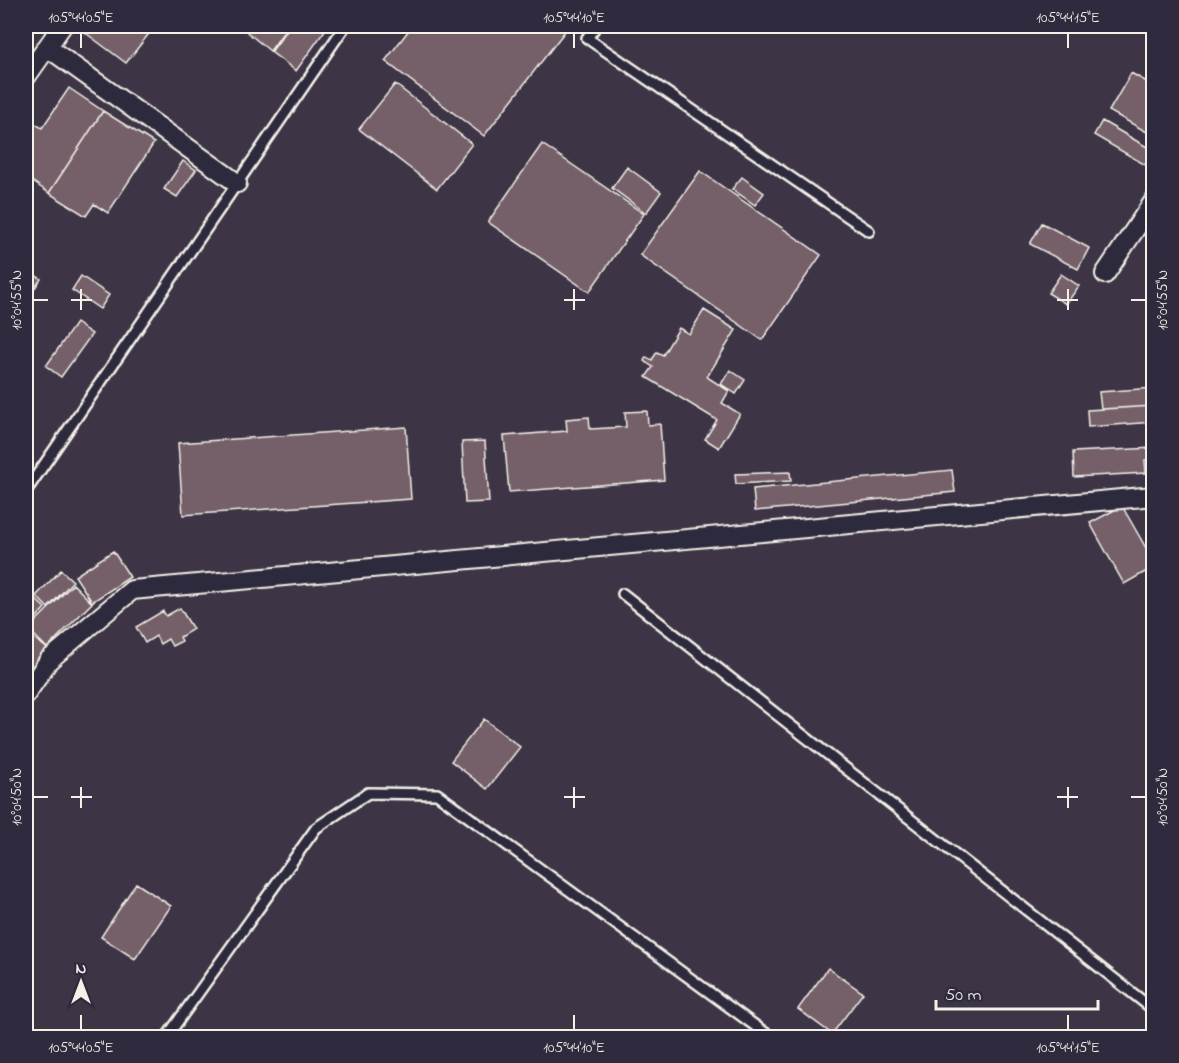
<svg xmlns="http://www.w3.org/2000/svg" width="1179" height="1063" font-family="'Indie Flower',sans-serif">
<rect width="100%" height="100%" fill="#3d3546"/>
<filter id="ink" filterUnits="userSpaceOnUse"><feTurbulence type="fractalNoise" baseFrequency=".0167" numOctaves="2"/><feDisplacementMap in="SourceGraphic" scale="12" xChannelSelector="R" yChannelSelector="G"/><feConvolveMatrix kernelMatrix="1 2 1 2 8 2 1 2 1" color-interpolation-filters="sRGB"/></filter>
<g filter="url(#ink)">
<path fill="#75616a" stroke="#f4f1e8" stroke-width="1.5" d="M81 26H155L126 63 79 28Z
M252 26H288L270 51 247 32Z
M290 26H328L296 71 271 52Z
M412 26H569L484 136 385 61Z
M1131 73 1154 86V136L1109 111Z
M395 84 472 144 437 189 359 129Z
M69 88 103 111 49 193 26 177V137L34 123 42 128Z
M103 111 154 143 108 213 94 204 86 216 49 193Z
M1102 121 1154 151V170L1094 135Z
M542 144 644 214 589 292 488 222Z
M183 161 196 170 177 197 164 189Z
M627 167 661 192 646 213 612 188Z
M700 171 821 255 762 340 640 255Z
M742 177 764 193 755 205 732 189Z
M1042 223 1089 248 1078 269 1030 244Z
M26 269 41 279 32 292 26 287Z
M1061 274 1079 286 1066 304 1048 293Z
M81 276 109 295 100 309 72 290Z
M704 310 736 330 707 377 729 391 722 403 740 414 719 448 705 439 717 420 646 377 653 367 644 361 646 357 652 360 657 352 663 355 679 328 689 334Z
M76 323 92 334 61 377 46 366Z
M730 370 745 380 736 394 721 384Z
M1154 388V406L1101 409 1099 392Z
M1154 406V422L1088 427 1087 410Z
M647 411 648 425 660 424 664 480 509 492 504 436 567 431 566 419 589 417 590 429 626 427 625 412Z
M406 427 411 499 183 515 178 443Z
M485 441 489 502 465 503 462 442Z
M1154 448V460H1145L1146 473 1074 477 1073 452Z
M952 470 955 492 755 511 753 489Z
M790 472 791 481 736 484 735 474Z
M1122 506 1154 562V567L1124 584 1090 523Z
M113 551 130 577 92 602 75 576Z
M61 570 73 581 48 608 36 596Z
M73 584 92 603 47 648 28 629Z
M35 599 45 608 26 629V609Z
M180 608 193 629 180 637 182 641 172 646 168 639 160 644 156 636 145 643 136 627 163 611 166 616Z
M31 636 49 650 26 680V643Z
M484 719 520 747 487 789 451 761Z
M136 883 171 906 135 959 101 937Z
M828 968 863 993 832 1034 798 1009Z"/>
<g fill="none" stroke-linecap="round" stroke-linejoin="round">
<defs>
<path id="lane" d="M596 26 587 38 869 231
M26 491 345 26
M623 594 1154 1010
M166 1038 316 828 368 793 437 794 772 1038"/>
<path id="street" d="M47 47 237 183
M26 77 62 26
M1105 274 1154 201
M26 694 49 660 132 590 1154 496"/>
</defs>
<use href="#lane" stroke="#f4f1e8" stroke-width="14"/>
<use href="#street" stroke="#f4f1e8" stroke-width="22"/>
<use href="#lane" stroke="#2f2a3d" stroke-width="9"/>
<use href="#street" stroke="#2f2a3d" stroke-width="18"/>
</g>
</g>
<path fill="none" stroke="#f4f1e8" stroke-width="2" d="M81 33V48M574 33V48M1068 33V48M81 289V310M574 289V310M1068 289V310M33 300H48M71 300H92M564 300H585M1057 300H1078M1131 300H1146M81 787V808M574 787V808M1068 787V808M33 797H48M71 797H92M564 797H585M1057 797H1078M1131 797H1146M81 1015V1030M574 1015V1030M1068 1015V1030"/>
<rect width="1179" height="1063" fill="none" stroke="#2f2a3d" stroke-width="66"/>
<g transform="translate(81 982)" stroke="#2f2a3d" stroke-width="4.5" paint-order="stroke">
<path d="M0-4.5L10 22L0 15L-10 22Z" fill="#f4f1e8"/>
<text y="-9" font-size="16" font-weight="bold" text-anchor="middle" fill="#f4f1e8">N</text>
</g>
<path d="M936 1000v9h162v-9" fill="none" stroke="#f4f1e8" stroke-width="3"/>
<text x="945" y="1000" font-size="18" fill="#f4f1e8" stroke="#2f2a3d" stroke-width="4.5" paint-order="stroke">50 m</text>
<rect x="33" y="33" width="1113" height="997" fill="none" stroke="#f4f1e8" stroke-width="2"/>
<g font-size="15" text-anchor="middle" fill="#f4f1e8">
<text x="81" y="22">105°44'05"E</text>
<text x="574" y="22">105°44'10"E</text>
<text x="1068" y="22">105°44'15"E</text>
<text transform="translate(16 300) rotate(-90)" y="5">10°04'55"N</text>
<text transform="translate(1162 300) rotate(-90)" y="5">10°04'55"N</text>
<text transform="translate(16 797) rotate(-90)" y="5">10°04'50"N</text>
<text transform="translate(1162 797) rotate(-90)" y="5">10°04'50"N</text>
<text x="81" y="1052">105°44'05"E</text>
<text x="574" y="1052">105°44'10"E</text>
<text x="1068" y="1052">105°44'15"E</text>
</g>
</svg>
